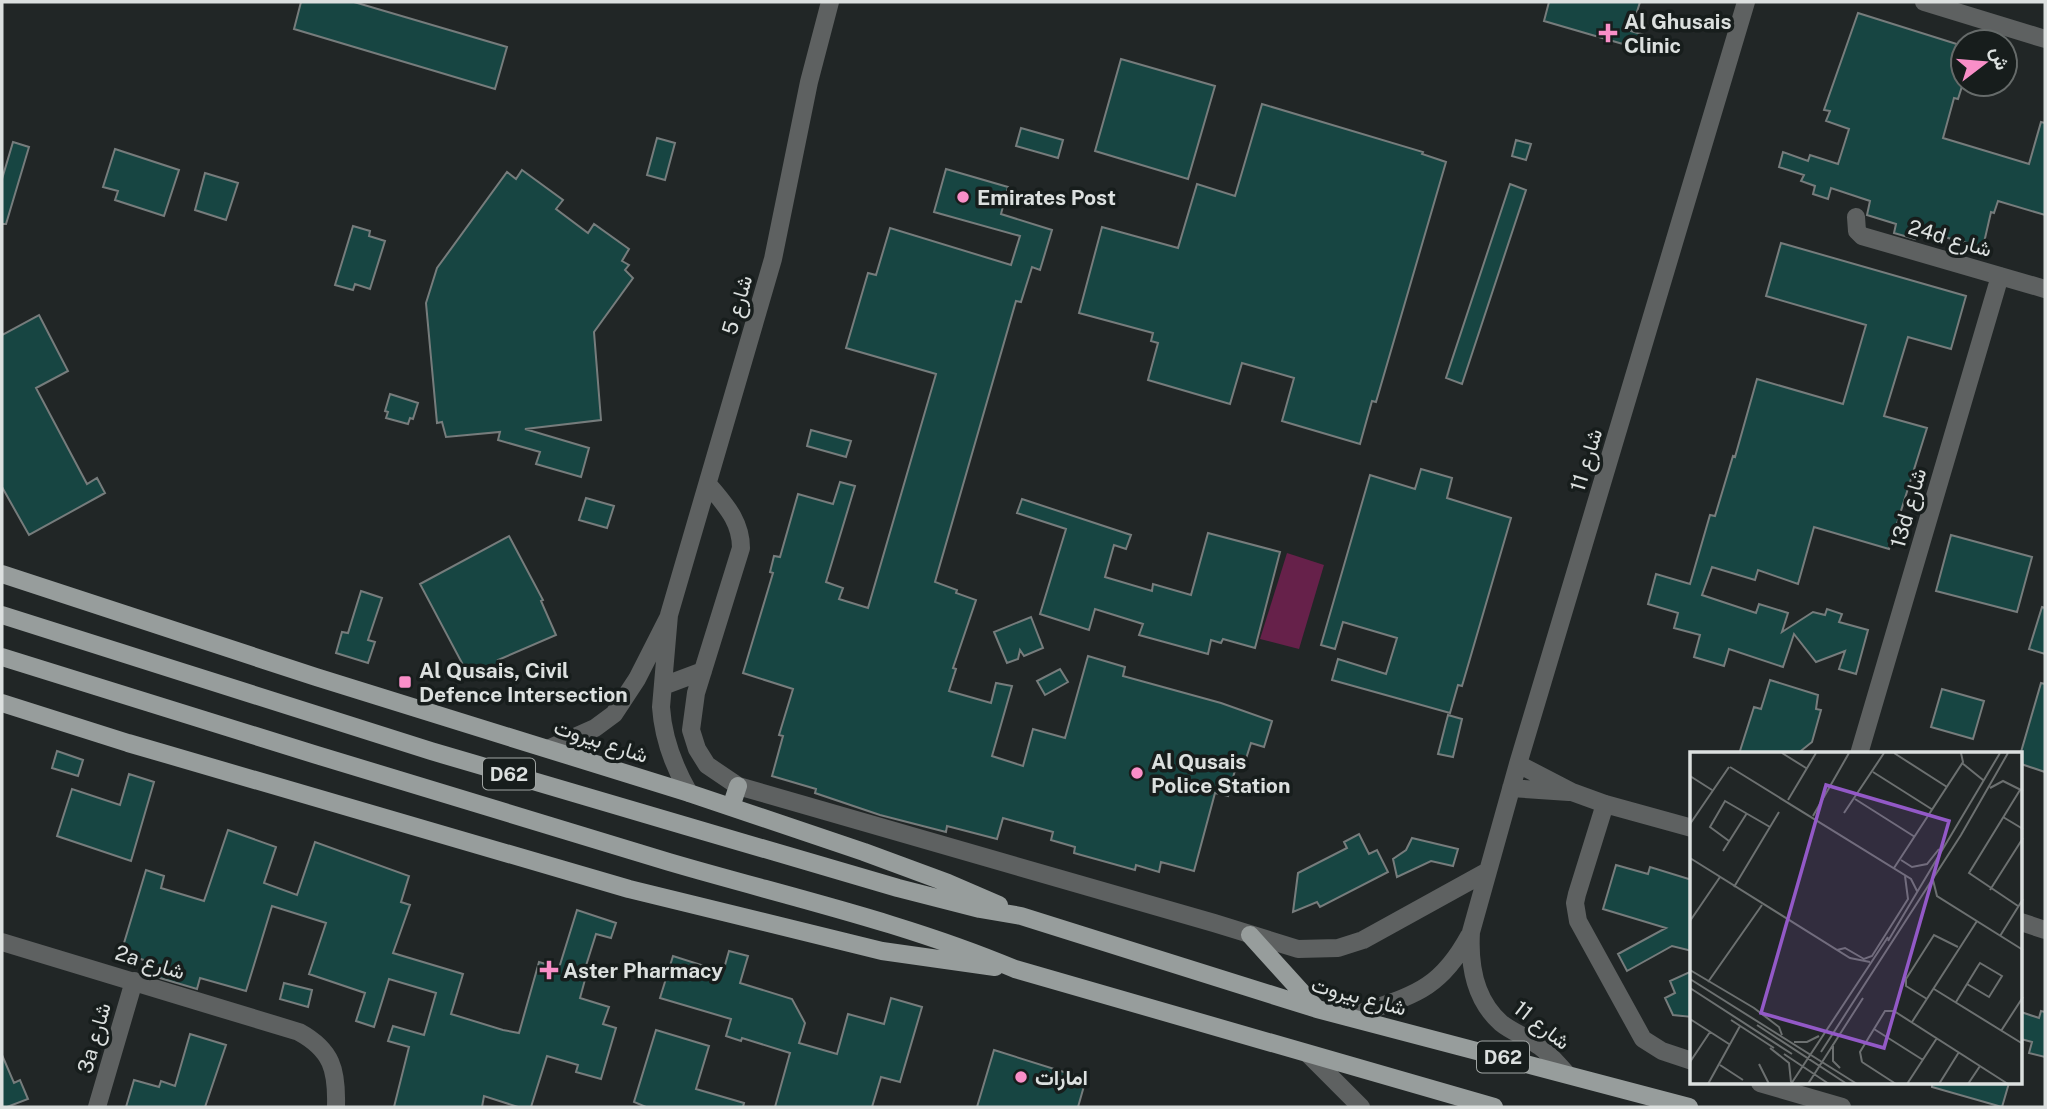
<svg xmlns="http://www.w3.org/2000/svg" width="2047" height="1109" font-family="'Public Sans',Vazirmatn,sans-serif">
<rect width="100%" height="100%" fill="#212626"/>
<path fill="#66214a" d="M1287 553 1324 565 1299 649 1260 639Z"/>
<path fill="#174542" stroke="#767c7c" stroke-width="2" d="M301 2H354L507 47 495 89 294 29Z
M1549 2H1640L1631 31 1644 35 1640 49 1544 21Z
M1858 13 1963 46V83L1958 99 1954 98 1943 138 2029 164 2041 122 2045 123V215L1998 201 1994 213 1991 212 1983 247 1917 230 1915 239 1894 233 1896 224 1867 215 1870 201 1831 188 1828 199 1813 194 1815 186 1801 181 1804 175 1779 167 1783 152 1808 161 1810 155 1838 164 1849 129 1826 121 1830 111 1824 110Z
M1121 59 1215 86 1188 179 1095 151Z
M1262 104 1423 152 1422 154 1446 162 1376 402 1372 401 1360 444 1282 421 1294 378 1242 363 1230 404 1148 380 1158 343 1151 341 1153 333 1079 313 1102 227 1178 248 1197 184 1235 196Z
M1021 128 1063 140 1058 158 1016 146Z
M657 138 675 143 665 180 647 175Z
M1516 140 1531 144 1526 160 1512 156Z
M13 142 29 147 6 224H2V179Z
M115 149 179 170 164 216 115 200 118 191 103 187Z
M946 169 1008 187 1001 214 1052 230 1040 270 1032 267 1021 302 1016 301 935 582 957 590 956 593 976 600 953 668 956 669 949 691 991 703 996 683 1012 686 992 756 1023 766 1033 729 1065 738 1088 656 1125 667 1123 676 1221 703 1272 721 1264 747 1251 743 1244 765 1237 763 1228 796 1215 793 1194 871 1161 862 1159 872 1136 865 1135 870 1074 853 1075 847 1051 840 1053 832 1003 818 997 839 947 826 946 832 880 815 815 793 816 789 772 776 783 736 779 735 793 689 743 673 773 573 770 572 774 556 780 557 798 494 833 504 840 482 855 486 826 582 843 588 839 599 868 608 936 374 846 348 868 273 876 275 890 228 1011 265 1020 236 934 212Z
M522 170 563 200 556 209 588 233 594 224 629 249 622 261 629 265 625 270 633 278 594 332 601 420 525 429 589 448 581 477 536 464 540 452 498 440 500 432 446 437 442 422 437 423 426 303 437 268 507 172 516 179Z
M205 173 238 183 226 220 195 210Z
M1510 184 1526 190 1462 384 1446 378Z
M353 226 370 231 369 236 385 241 370 289 355 284 353 290 335 285Z
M1781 243 1966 296 1951 349 1908 337 1884 416 1927 428 1889 549 1814 527 1798 584 1758 570 1755 580 1712 567 1702 595 1756 613 1759 604 1788 613 1782 632 1813 612 1825 615 1827 609 1842 614 1839 622 1868 630 1856 674 1839 669 1845 651 1816 662 1794 634 1783 667 1729 649 1724 666 1694 657 1700 635 1674 628 1678 613 1648 604 1656 574 1690 584 1710 515 1715 516 1733 456 1735 457 1757 379 1843 404 1866 325 1766 296Z
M39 315 68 371 36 388 87 484 97 478 105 493 29 535 2 487V335Z
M390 394 418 403 413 419 410 418 408 424 386 418 388 412 385 411Z
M811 430 851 441 846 457 807 446Z
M1421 469 1452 478 1447 498 1511 518 1462 686 1458 685 1450 713 1332 680 1338 659 1386 674 1397 638 1343 622 1335 649 1321 645 1370 475 1415 489Z
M586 498 614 506 607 528 579 520Z
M1022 499 1131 535 1126 549 1114 545 1105 577 1152 591 1153 584 1191 595 1208 533 1280 552 1255 648 1223 639 1221 643 1211 640 1208 654 1139 635 1143 624 1095 609 1089 630 1040 614 1066 529 1017 513Z
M1951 535 2032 557 2017 612 1936 591Z
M509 536 543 600 541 601 556 635 498 660 501 666 471 680 420 584Z
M361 591 382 598 368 640 375 642 368 663 336 653 342 632 348 633Z
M2042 607 2045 608V654L2029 649Z
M1031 617 1043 648 1024 656 1020 650 1018 659 1007 663 994 632Z
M1060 669 1068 682 1045 695 1037 681Z
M1770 680 1818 695 1816 709 1821 710 1812 742 1797 754H1739L1754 707 1761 709Z
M2041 683 2045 684V772L2021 764V752Z
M1942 689 1984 701 1973 739 1931 727Z
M1448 715 1462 719 1453 757 1438 754Z
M57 751 83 760 78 776 52 768Z
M129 774 154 782 131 861 57 836 72 789 120 805Z
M228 830 276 847 264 883 297 895 315 842 409 876 401 902 410 905 393 953 463 974 451 1014 503 1030 519 1033 539 962 559 968 577 910 616 923 611 938 596 934 583 975 586 976 580 998 609 1007 603 1024 616 1028 601 1079 576 1072 578 1065 547 1056 531 1107H518L484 1096 482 1107H394L409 1047 388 1041 393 1026 424 1035 436 993 389 979 374 1027 356 1021 365 993 309 974 326 923 272 906 246 991 200 978 197 989 143 973 147 961 121 953 146 870 164 876 161 888 204 901Z
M1359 834 1369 854 1377 850 1388 872 1320 907 1317 902 1293 912 1298 873 1347 848 1344 842Z
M1412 838 1458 849 1453 866 1431 861 1397 877 1393 859 1406 850Z
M1616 865 1648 874 1650 867 1692 880V951L1672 946 1627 971 1618 954 1666 928 1603 909Z
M729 951 748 956 740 983 792 999 805 1023 799 1043 837 1054 848 1014 884 1024 891 998 922 1007 900 1082 881 1077 872 1107H775L790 1053 742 1038 741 1041 726 1036 731 1019 660 998 673 956 723 972Z
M1692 971V1017L1673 1015 1665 998 1675 993 1670 981Z
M284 983 312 990 308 1007 280 999Z
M2041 1011 2045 1012V1057L2029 1053 2032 1042 2021 1039V1012L2039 1018Z
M656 1030 709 1046 696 1089 744 1103 743 1107H646L634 1102Z
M190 1034 226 1045 205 1107H126L134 1080 159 1087 161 1081 175 1086Z
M994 1050 1086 1079 1078 1107H977Z
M2 1055 14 1083 20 1080 28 1099 7 1107H2Z
M1932 1083H2009L2002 1107 1932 1087Z"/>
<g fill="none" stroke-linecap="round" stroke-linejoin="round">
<path stroke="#5e6161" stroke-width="18" d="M1924 2 2045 39
M1856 217 1857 231 1862 236 2045 289
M708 484C724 504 741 520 741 548L696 693 691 730 697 749 707 765 738 786 1214 923 1298 949 1338 948 1363 940 1488 871
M663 686 703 671
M550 748 595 728 614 714 637 679 668 618
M1859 754 2000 276
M1518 764 1572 792 1605 804 1692 828
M1511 788 1569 792
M689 793C673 765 663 738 661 707L669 615 773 259 809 82 830 2
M1605 804 1577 894 1575 903 1578 921 1643 1039 1662 1051 1692 1061
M2021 922 2045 930
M2 942 299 1032C332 1050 337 1070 336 1106
M1349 1017C1407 996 1437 995 1469 936
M1309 1055 1361 1107
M1566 1073C1557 1063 1549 1053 1539 1046 1527 1037 1512 1032 1501 1023 1475 1000 1469 965 1471 932L1518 764 1746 2
M1760 1083 1842 1107
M97 1107 134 981"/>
<path stroke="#979d9c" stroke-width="18" d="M2 574 316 677 689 793 864 852 948 883 999 905
M2 615 431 751 686 826 898 888 980 909 1021 916 1317 1009 1689 1107
M2 657C224 727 446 795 669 862 785 896 903 922 1015 969L1494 1107
M2 703 128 743 629 889 882 951 995 967
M731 807 738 786
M1250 935 1317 1009"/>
</g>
<g fill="#f98fc8" stroke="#171d1c" stroke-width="2.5">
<path d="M1604.5 22.5h7v7h7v7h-7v7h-7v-7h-7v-7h7z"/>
<circle cx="963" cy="197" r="7"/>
<rect x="398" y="675" width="14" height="14" rx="3.5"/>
<circle cx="1137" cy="773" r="7"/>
<path d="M545.5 959.5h7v7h7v7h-7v7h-7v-7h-7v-7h7z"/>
<circle cx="1021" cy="1077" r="7"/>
</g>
<g text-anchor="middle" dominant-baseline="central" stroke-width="7" stroke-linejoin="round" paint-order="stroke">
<g fill="#171d1c" stroke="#a1a6a4" stroke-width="2">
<rect x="483" y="758.5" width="52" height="31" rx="5"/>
<rect x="1477" y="1041.5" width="52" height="31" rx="5"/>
</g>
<g font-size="19" font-weight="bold" fill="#dce0df">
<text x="509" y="774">D62</text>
<text x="1503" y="1057">D62</text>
</g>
<g font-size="21" font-weight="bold" fill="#dce0df" stroke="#171d1c" text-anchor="start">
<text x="1624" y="21">Al Ghusais<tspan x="1624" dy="24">Clinic</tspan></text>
<text x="977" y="197">Emirates Post</text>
<text x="419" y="670">Al Qusais, Civil<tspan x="419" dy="24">Defence Intersection</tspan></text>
<text x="1151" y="761">Al Qusais<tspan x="1151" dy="24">Police Station</tspan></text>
<text x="563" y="970">Aster Pharmacy</text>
<text x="1035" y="1077">امارات</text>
</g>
<g font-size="21" fill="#dce0df" stroke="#171d1c">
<text transform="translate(1950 238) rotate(16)">24d شارع</text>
<text transform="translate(737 305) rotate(-74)">شارع 5</text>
<text transform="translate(1586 460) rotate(-73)">شارع 11</text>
<text transform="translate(1908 508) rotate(-74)">13d شارع</text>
<text transform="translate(601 741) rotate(18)">شارع بيروت</text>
<text transform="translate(150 962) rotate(17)">2a شارع</text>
<text transform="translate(1359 996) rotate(15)">شارع بيروت</text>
<text transform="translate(1542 1025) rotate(38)">شارع 11</text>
<text transform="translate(94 1038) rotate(-74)">3a شارع</text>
</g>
</g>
<g transform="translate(1690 752)">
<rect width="332" height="332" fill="#212626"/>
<path fill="none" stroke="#6c7070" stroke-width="2" d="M92 1 116 16M204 1 257 35M272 11 293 28M40 15 221 127 227 139M183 20 243 58M0 24 22 38M300 36 313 29 333 39M165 47 225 85M98 48 126 1M154 61 194 1M123 64 159 1M313 65 333 77M0 72 39 15M39 89 20 75 35 49 80 75M33 99 57 61M0 106 160 206 180 210M211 108 222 115 237 112 249 97M204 116 273 10 271 1M243 128 247 144 333 198M44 135 89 60M300 138 333 86M328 154 279 121 330 38M0 169 30 125M310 184 333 147M198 189 310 1M147 198 155 196 174 207 182 204 218 147 215 124M0 218 64 256 89 275 92 283M0 227 167 332M18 230 72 153M0 236 102 302M244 237 333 292M237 247 216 234V227L244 183 268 195M266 250 288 214 290 211 312 224 299 245 277 232M204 259 318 332M0 267 39 292M41 268 84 296M222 270 287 169M67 273 157 332M184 277 233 308M311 279 333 245M104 290H117L129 284M143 292V309L150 316M80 296 99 311 101 330M131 300 271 83 318 1M94 302 139 332M0 310 20 280M172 310 170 300 195 259H204M172 310 206 332M69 312 79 332M30 313 53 328M18 332 50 274M101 332 198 185M118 332 173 246M217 332 247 286M249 332 269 300M278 332 290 314"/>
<path fill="#9359c7" fill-opacity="0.15" stroke="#9359c7" stroke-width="3.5" d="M136 33 259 69 194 296 71 261Z"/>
<rect width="332" height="332" fill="none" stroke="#dce0df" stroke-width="3.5"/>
</g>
<rect width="2047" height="1109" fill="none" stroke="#dce0df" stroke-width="7"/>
<g transform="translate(1984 63) rotate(74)"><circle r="33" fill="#171d1c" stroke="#666b6a" stroke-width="2"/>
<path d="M0-5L12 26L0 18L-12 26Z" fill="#f98fc8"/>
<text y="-10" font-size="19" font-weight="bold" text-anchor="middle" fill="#dce0df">ش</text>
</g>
</svg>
